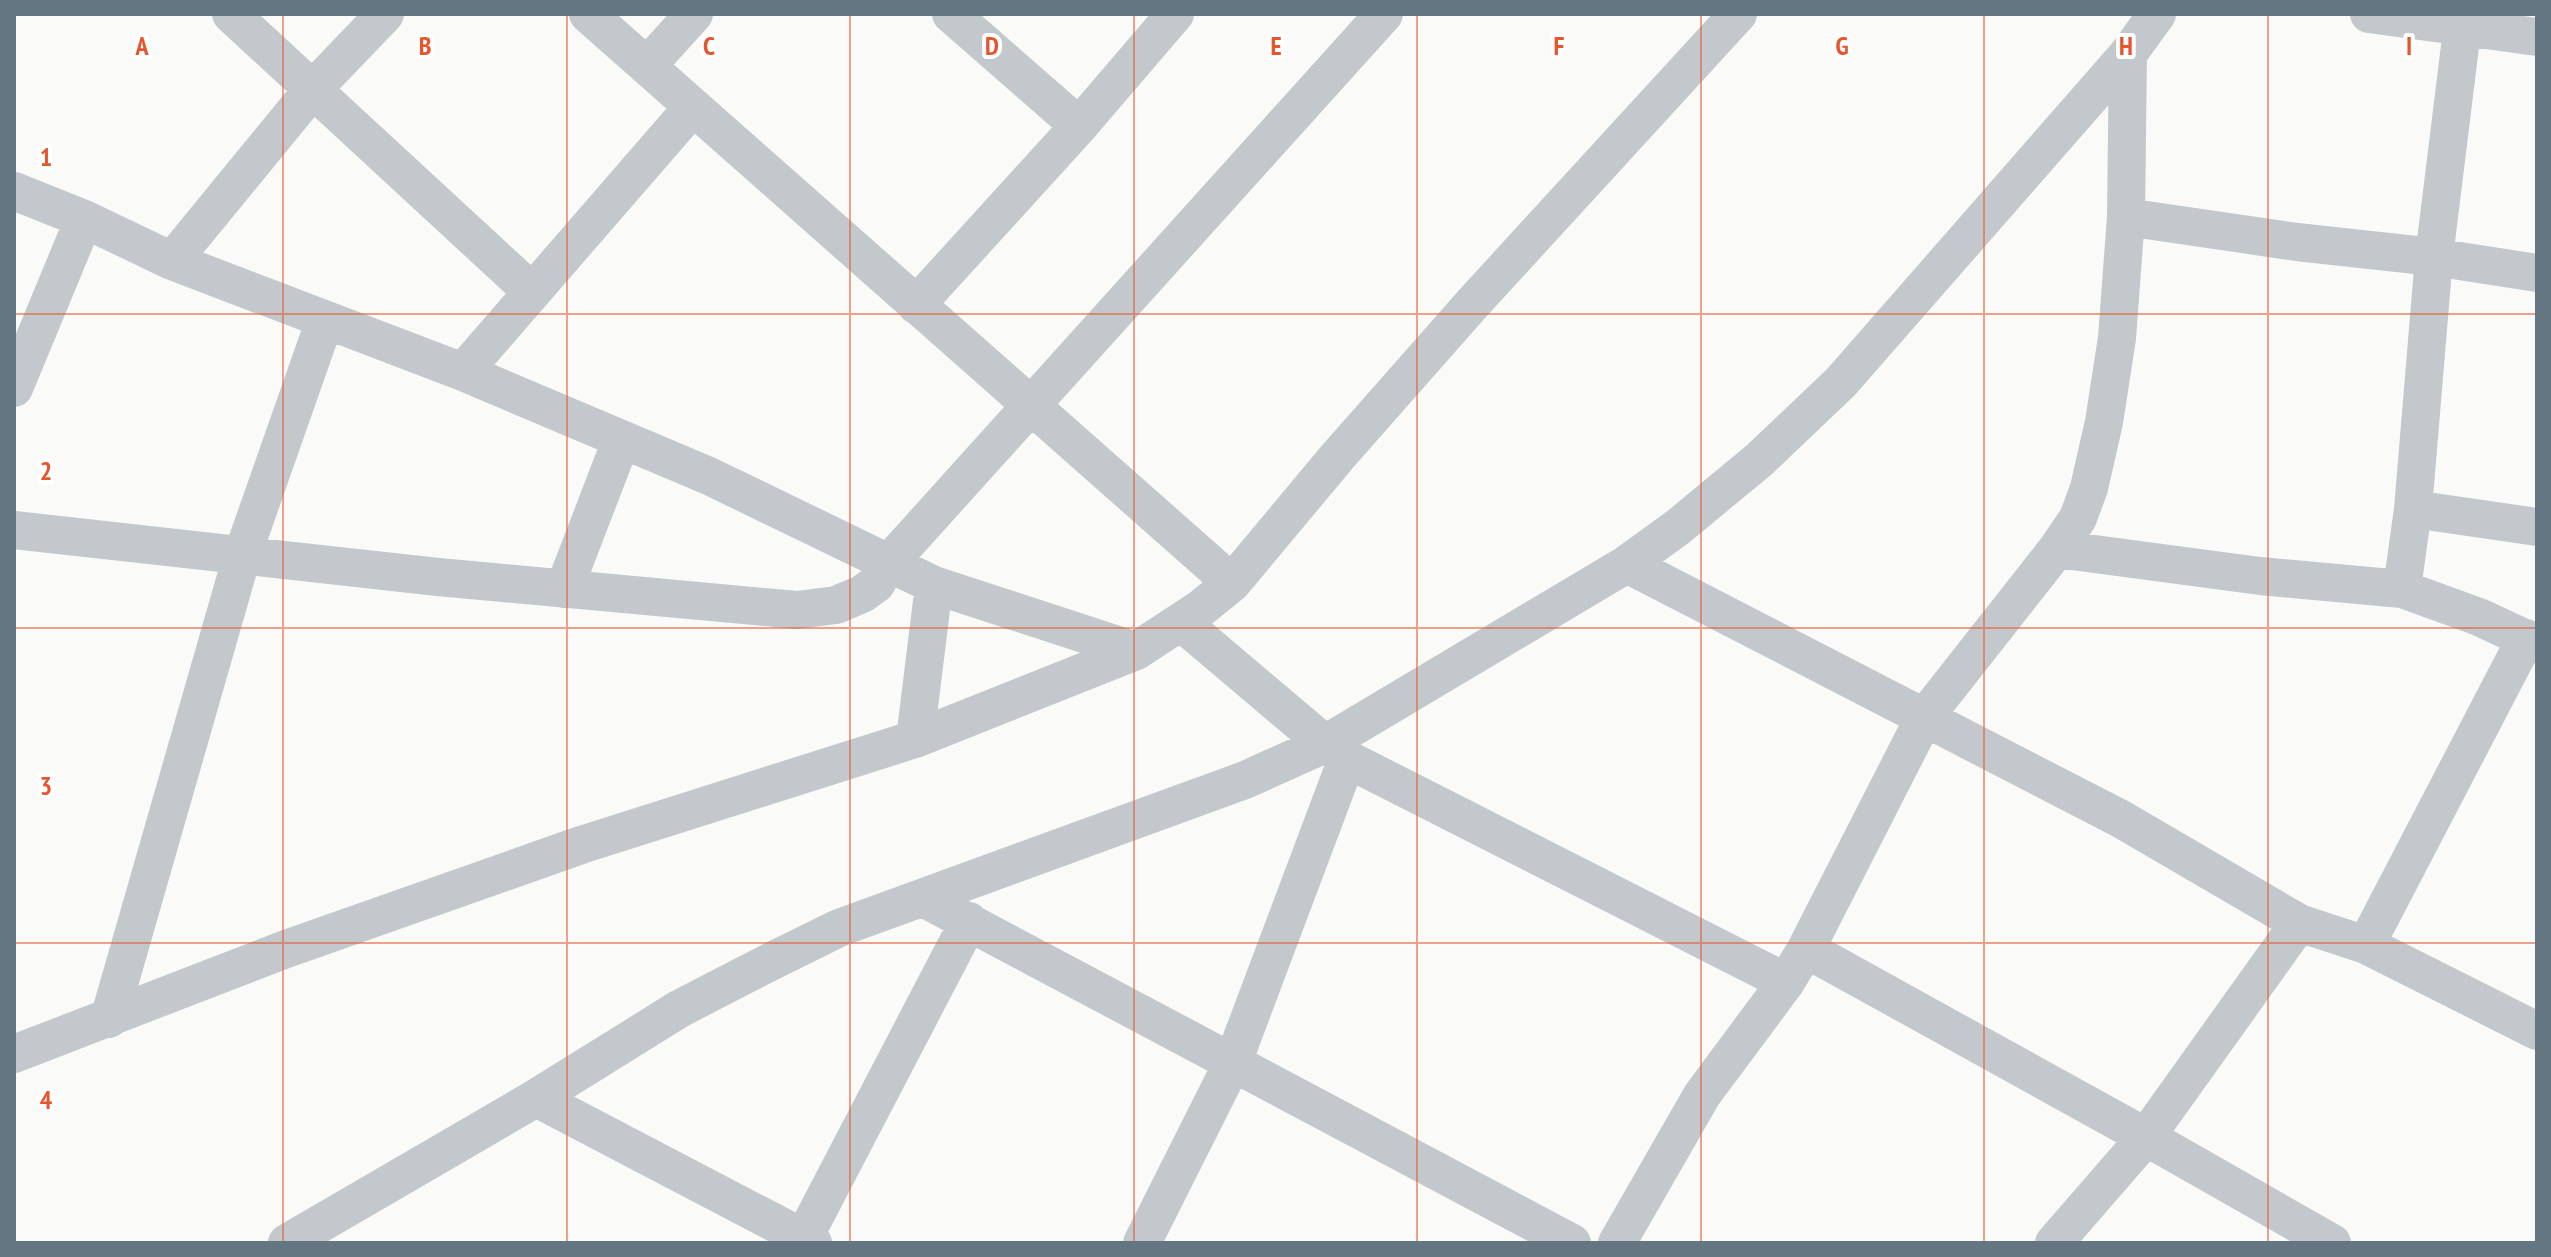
<svg xmlns="http://www.w3.org/2000/svg" width="2551" height="1257" font-family="'PT Sans Narrow',sans-serif">
<rect width="100%" height="100%" fill="#fafaf8"/>
<g fill="none" stroke-linecap="round" stroke-linejoin="round">
<path stroke="#c3c8cc" stroke-width="38" d="M231 14 531 291
M588 14 1232 583
M951 14 1079 126
M2369 14 2537 37
M647 66 694 14
M14 191 84 219 172 261 463 372 709 476 934 585 1136 651
M2126 217 2297 242 2434 257 2537 273
M172 261 313 89 385 14
M916 305 1079 126 1175 14
M463 372 692 108
M14 388 84 219
M2413 509 2537 527
M14 530 438 577 797 610 836 605 862 594 876 584 888 564 1384 14
M2057 549 2260 576 2402 589 2479 617 2537 644
M1627 564 2121 819 2299 923 2366 945 2537 1031
M564 589 621 441
M2402 589 2413 509 2434 257 2464 14
M1181 622 1325 744 1347 759 1786 982
M915 739 934 585
M923 898 1572 1243
M2366 945 2526 638
M1806 949 2146 1137 2332 1243
M109 1019 242 556 325 320
M14 1054 286 949 581 845 915 739 1136 651 1200 609 1232 583 1338 456 1473 303 1738 14
M536 1098 813 1243
M287 1243 536 1098 679 1009 774 960 839 928 1245 780 1325 744 1627 564 1678 527 1759 460 1841 382 2128 54 2157 14
M801 1243 969 921
M1142 1243 1233 1062 1347 759
M1617 1243 1702 1095 1786 982 1806 949 1924 718 2057 549 2078 518 2089 488 2104 422 2117 338 2126 217 2128 54
M2054 1243 2146 1137 2299 923"/>
</g>
<path fill="none" stroke="#e4572e" stroke-width="2" stroke-opacity="0.55" d="M283 14V1243M567 14V1243M850 14V1243M1134 14V1243M1417 14V1243M1701 14V1243M1984 14V1243M2268 14V1243M14 314H2537M14 628H2537M14 943H2537"/>
<g font-size="26" text-anchor="middle" font-weight="bold" fill="#e4572e" stroke="#fff" stroke-width="8" stroke-linejoin="round" paint-order="stroke">
<text x="142" y="55">A</text>
<text x="425" y="55">B</text>
<text x="709" y="55">C</text>
<text x="992" y="55">D</text>
<text x="1276" y="55">E</text>
<text x="1559" y="55">F</text>
<text x="1842" y="55">G</text>
<text x="2126" y="55">H</text>
<text x="2409" y="55">I</text>
<text x="46" y="166">1</text>
<text x="46" y="480">2</text>
<text x="46" y="795">3</text>
<text x="46" y="1109">4</text>
</g>
<rect width="2551" height="1257" fill="none" stroke="#657683" stroke-width="32"/>
</svg>
